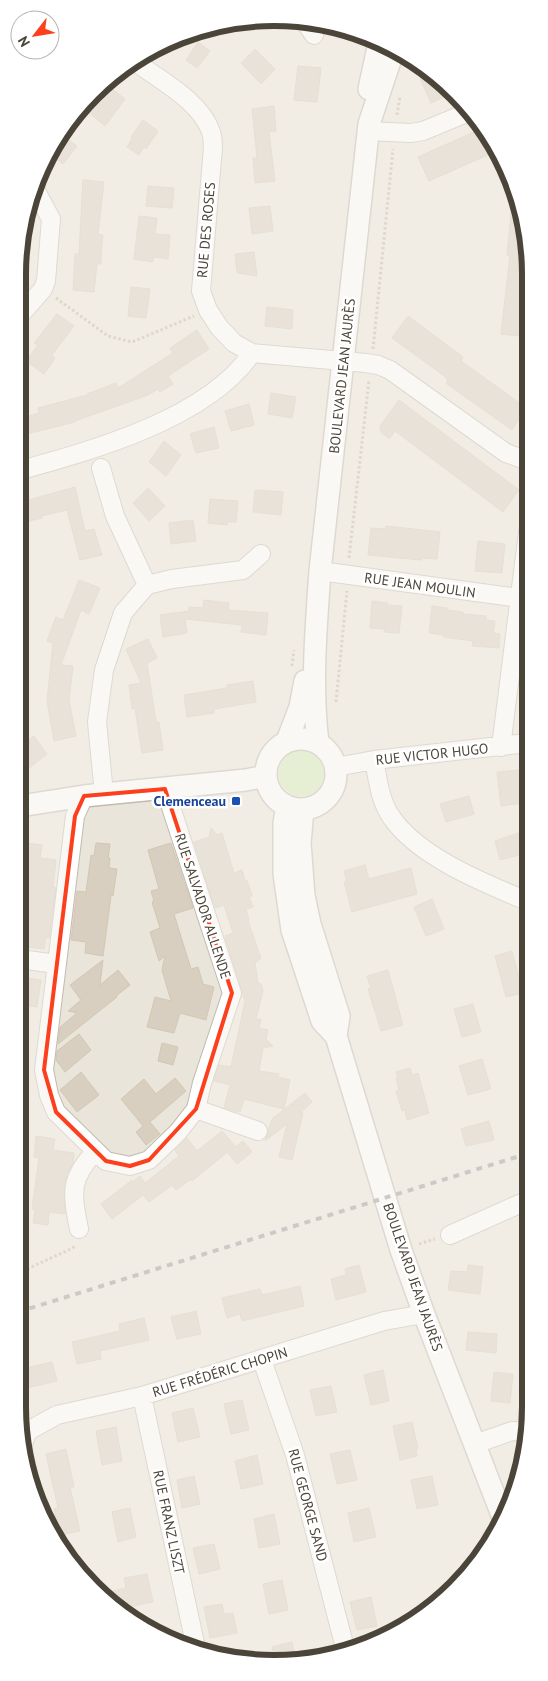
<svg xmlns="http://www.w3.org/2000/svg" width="548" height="1681" font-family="'PT Sans',sans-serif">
<rect width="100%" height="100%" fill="#f6f3ec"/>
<path fill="#eae5da" d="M224 22H324L402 52 456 93 504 160 528 240 526 1457 487 1550 417 1620 340 1655 241 1661 160 1637 81 1576 37 1505 18 1407 22 224 61 131 132 61Z"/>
<path fill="#d2eab5" d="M279 773a23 23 0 1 1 46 0a23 23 0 1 1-46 0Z"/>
<path fill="#d8cfc1" stroke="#d3c7b4" d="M198 42 210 51 197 68 186 60Z
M255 49 275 69 261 84 241 63Z
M298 66 321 68 317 102 294 100Z
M430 74 440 81 455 92 431 103 420 78Z
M107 85 125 99 105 126 87 111Z
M274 106 276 131 269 132 275 181 255 183 253 158H257L252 109Z
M143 120 158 131 146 149 144 147 139 155 127 147 132 139 131 137Z
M481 129 492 153 429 181 418 157Z
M60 134 77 146 63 164 51 155Z
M83 180 104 182 98 234 103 235 101 256V264H97L94 292 73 290 75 254H79Z
M148 186 174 188 172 208 146 206Z
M513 193H514L528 240V337L501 334 510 255H507Z
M270 206 273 231 252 234 249 208Z
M139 216 157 218 155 234 170 235 168 259 154 257 153 262 134 259Z
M254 252 257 276 237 273 235 254Z
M131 287 150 289 146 318 128 316Z
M267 307 293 310 292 329 265 326Z
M57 314 74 326 52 355 55 358 44 374 26 361 38 345 34 343Z
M408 316 463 357 461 361 525 407 523 410 524 411 512 430 447 384V378L392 338Z
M197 330 209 349 168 376 173 384 160 392 158 389 148 395 75 421V422L22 435V418L39 413 38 408 87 395V394L116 383 118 388 173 353 170 348Z
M271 393 296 397 292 418 268 414Z
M399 400 519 490 503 512 395 431 389 439 381 432 380 426Z
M249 404 254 425 231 431 225 411Z
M214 427 219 448 196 453 190 434Z
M164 441 181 455 166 476 149 462Z
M75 487 85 531 94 529 102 555 80 560 67 510 41 516 42 518 21 523V502Z
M148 488 165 506 149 521 133 503Z
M255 490 283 492 281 515 253 512Z
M210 499 238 501 236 522H228L227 525 208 523Z
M193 520 196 541 171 544 169 523Z
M386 526 440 532 437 559 422 558V560L368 555 371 528 385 529Z
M478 541 505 544 502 573 475 571Z
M79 580 100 588 89 614 81 610 61 665 73 666 69 700 76 736 54 741 47 701 53 643 47 641 56 617 63 620Z
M204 600 229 603 228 610 268 613 266 635 241 632 242 625 185 619 187 633 163 637 160 615 189 611V607L203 608Z
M372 601 388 603 387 605 402 606 399 633 384 632 385 629 370 628Z
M432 606 447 608V610L463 612V614L486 616V620L495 621 493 633 500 634 499 648 472 646 473 641 444 637V635L429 633Z
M148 639 157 658 147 663 156 722H159L163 750 142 753 135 708 132 709 129 685 141 683 126 649Z
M253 681 256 702 214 709V713L187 717 184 695 227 688V685Z
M34 736 47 754 20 775V747Z
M519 770 523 803 501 806 497 772Z
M469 796 474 814 446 822 440 804Z
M211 828 217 835 222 833 234 873 242 870 245 881 247 880 252 896 249 897 253 907 246 909 249 920 248 921 261 958 255 963 258 983 261 984 263 991 256 1019H261L259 1028 268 1030 266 1039 273 1046 263 1048 259 1071 279 1074 278 1077 290 1080 284 1109 244 1099 240 1112 224 1108 230 1085 214 1081 219 1065 231 1067 245 1001 225 936 233 933 224 905 216 908 213 902 194 842 209 837Z
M527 830V853L500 860 495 841Z
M27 843 42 845 40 858 56 860 53 887 56 888 49 938 46 937 44 949 19 946 20 865H22L23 855 25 856Z
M96 843 110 844 108 858H110L109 868 117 869 113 896 111 895 110 904 103 956 85 953 86 942 71 940 77 891 86 892 91 855 94 856Z
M171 843 193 908 174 914 191 969 198 967 203 984 214 987 206 1020 180 1013 174 1033 147 1027 155 997 171 1001 162 970 165 956 159 961 150 932 160 928 152 902 154 901 151 891 159 889 148 850Z
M365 865 369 879 411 868 417 894 352 912 344 882 347 881 344 871Z
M432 899 444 929 426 936 414 907Z
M512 951 523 993 506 997 495 956Z
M103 960 100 985 118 970 130 985 116 996 117 997 58 1044 60 1027 77 1013 68 1011 81 1000 70 985Z
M388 970 403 1025 381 1031 368 989 371 988 367 976Z
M21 977 41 980 37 1007 19 1004Z
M473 1004 481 1032 462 1037 454 1009Z
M79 1034 91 1050 65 1072 56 1060 57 1051Z
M162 1043 178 1047 173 1065 158 1061Z
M482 1059 491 1089 468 1095 459 1066Z
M410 1068 412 1075 418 1073 429 1113 407 1120 405 1110 402 1111 396 1091 399 1090 396 1079H398L396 1072Z
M81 1072 99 1095 77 1112 60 1090Z
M175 1078 186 1091 150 1122 160 1134 146 1145 136 1132 143 1126 121 1099 144 1079 156 1094Z
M305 1093 312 1102 300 1113H303L292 1160 279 1157 287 1124 265 1141 272 1119Z
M489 1121 494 1140 466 1146 461 1129Z
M222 1131 235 1146 192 1181 191 1179 176 1190 172 1185 149 1202 143 1195 112 1219 101 1204 132 1180 133 1182 140 1176 145 1183 179 1156 175 1150 187 1138 197 1151Z
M36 1136 55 1139 53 1150 74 1153 73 1163 67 1174 64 1186 65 1214 49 1212 48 1225 33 1223 35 1210 32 1209 39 1158 34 1157Z
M243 1141 252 1152 237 1164 228 1153Z
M359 1265 366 1292 336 1300 331 1279 346 1275 345 1269Z
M468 1265 483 1267 480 1294 448 1290 451 1271 467 1272Z
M300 1286 304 1306 242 1321 240 1314 227 1318 222 1298 260 1289 262 1295Z
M196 1311 201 1334 177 1339 171 1317Z
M144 1318 149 1340 100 1351 101 1359 77 1364 72 1342 120 1331 119 1324Z
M468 1332 497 1334 496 1353 466 1350Z
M52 1362 57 1381 22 1389 18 1370Z
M383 1370 389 1401 371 1405 364 1375Z
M494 1372 513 1374 510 1403 491 1401Z
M331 1386 337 1412 316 1416 310 1390Z
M242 1400 249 1430 231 1434 224 1404Z
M193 1408 200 1437 178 1442 172 1413Z
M412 1422 418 1449 416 1450 417 1456 400 1460 393 1426Z
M116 1427 122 1461 102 1465 96 1431Z
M66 1449 74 1487H70L80 1531 59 1535 54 1509 58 1508 46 1454Z
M350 1450 357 1480 337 1484 330 1454Z
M257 1455 263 1484 241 1489 235 1461Z
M194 1476 200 1504 182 1508 177 1480Z
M432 1476 438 1505 417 1509 411 1480Z
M130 1508 136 1537 118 1542 112 1512Z
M369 1508 376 1537 354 1542 348 1513Z
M274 1514 280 1544 259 1548 254 1519Z
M214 1544 220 1569 199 1574 193 1548Z
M147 1574 153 1602 123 1608 103 1593 126 1588 124 1578Z
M282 1580 288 1610 269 1614 263 1584Z
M371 1597 377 1626 357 1630 350 1602Z
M222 1604 224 1614 233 1613 237 1633 210 1638 204 1607Z
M292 1642 295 1658 274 1659 272 1647Z"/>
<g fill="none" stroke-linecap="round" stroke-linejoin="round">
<defs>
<path id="minor" d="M305 22 314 35
M133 60C158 79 201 101 211 132 214 141 213 150 212 159L201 291 208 310 219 327 234 343 252 353 366 363 378 365 390 370 506 453 528 461
M368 131 411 133 423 131 469 112
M22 313 43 289 46 281 51 219 36 191
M101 468 115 516 147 585
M21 470C94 450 208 418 252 353
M320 571 519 598
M501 747 528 532
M374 760C378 780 380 802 392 818 419 857 484 883 527 901
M336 767 374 760 527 743
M104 794 97 722 104 670 123 613 147 585 172 579 243 570 261 554
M84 796 75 816 44 1070 49 1095 56 1112 106 1161 130 1166 149 1160 178 1132 196 1109 202 1083 232 993 165 789
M19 959 57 964
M196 1109 258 1131
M79 1229C72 1194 69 1178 96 1151
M450 1235 526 1201
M262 1360 295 1455 345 1648V1653
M142 1396 196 1648
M24 1441 28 1431 57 1415 142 1396 384 1321 424 1314
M475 1444 512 1431 526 1432"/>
<path id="tertiary" d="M369 89 379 43
M266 774a35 35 0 1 1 70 0a35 35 0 1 1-70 0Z
M287 741 300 707 305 681
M318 743C311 685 316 628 320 571L369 124 394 49
M20 806 84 796 246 780 266 776
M287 806 284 823V874L292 930 322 1021 336 1036
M303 809 300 843 304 896 310 924 339 1016 336 1036 401 1250 424 1314 502 1515"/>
</defs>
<use href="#minor" stroke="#c2bbae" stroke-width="20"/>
<use href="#tertiary" stroke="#c2bbae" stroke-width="24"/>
<path stroke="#c4b79f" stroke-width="3" stroke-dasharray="2.5 2.5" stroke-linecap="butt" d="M397 115 400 97
M56 298 108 336 132 342 194 316
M373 349 393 149
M349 558 369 380
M292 666 294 650
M336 702 347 591
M419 1244 435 1239
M18 1273 73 1248 75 1244"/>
<use href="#minor" stroke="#fff" stroke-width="18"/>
<use href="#tertiary" stroke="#fff" stroke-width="21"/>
<path stroke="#9a9a9a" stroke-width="4" stroke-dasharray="6 6" stroke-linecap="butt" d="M18 1312 526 1154"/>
</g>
<path d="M0 0H548V1681H0ZM165 789 232 993 196 1109 149 1160 130 1166 106 1161 56 1112 44 1070 75 816 84 796Z" fill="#f6f3ec" fill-opacity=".55" fill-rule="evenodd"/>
<path fill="none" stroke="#fc3f1d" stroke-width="4" stroke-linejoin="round" d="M165 789 232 993 196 1109 149 1160 130 1166 106 1161 56 1112 44 1070 75 816 84 796Z"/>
<rect fill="#1a4fb4" stroke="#fff" stroke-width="2" x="231" y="796" width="10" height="10" rx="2.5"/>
<g text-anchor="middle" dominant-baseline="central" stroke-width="5" stroke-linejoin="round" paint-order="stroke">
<g font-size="14" fill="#4b4439" stroke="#fff">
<text transform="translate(206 230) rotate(-85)">RUE DES ROSES</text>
<text transform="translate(342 376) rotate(-84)">BOULEVARD JEAN JAURÈS</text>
<text transform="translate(420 585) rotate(8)">RUE JEAN MOULIN</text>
<text transform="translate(432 754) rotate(-6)">RUE VICTOR HUGO</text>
<text transform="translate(203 906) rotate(72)">RUE SALVADOR ALLENDE</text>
<text transform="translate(413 1277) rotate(71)">BOULEVARD JEAN JAURÈS</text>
<text transform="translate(220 1372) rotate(-17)">RUE FRÉDÉRIC CHOPIN</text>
<text transform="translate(308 1505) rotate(75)">RUE GEORGE SAND</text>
<text transform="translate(169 1522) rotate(78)">RUE FRANZ LISZT</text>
</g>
<g font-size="14" font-weight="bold" fill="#164399" stroke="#fff" text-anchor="end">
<text x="226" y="801">Clemenceau</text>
</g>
</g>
<path d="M0 0H548V1681H0ZM274 26H274A248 248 0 0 1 522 274V1407A248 248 0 0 1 274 1655H274A248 248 0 0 1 26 1407V274A248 248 0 0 1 274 26Z" fill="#fff" fill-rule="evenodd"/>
<path fill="none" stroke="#4b4439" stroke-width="6" d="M274 26H274A248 248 0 0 1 522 274V1407A248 248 0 0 1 274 1655H274A248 248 0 0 1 26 1407V274A248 248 0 0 1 274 26Z"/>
<g transform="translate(35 35) rotate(239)"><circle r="24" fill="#ffffff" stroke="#b7b4b0"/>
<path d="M0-4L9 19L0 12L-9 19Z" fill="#fc3f1d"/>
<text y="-8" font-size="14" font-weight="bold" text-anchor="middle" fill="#4b4439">N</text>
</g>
</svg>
